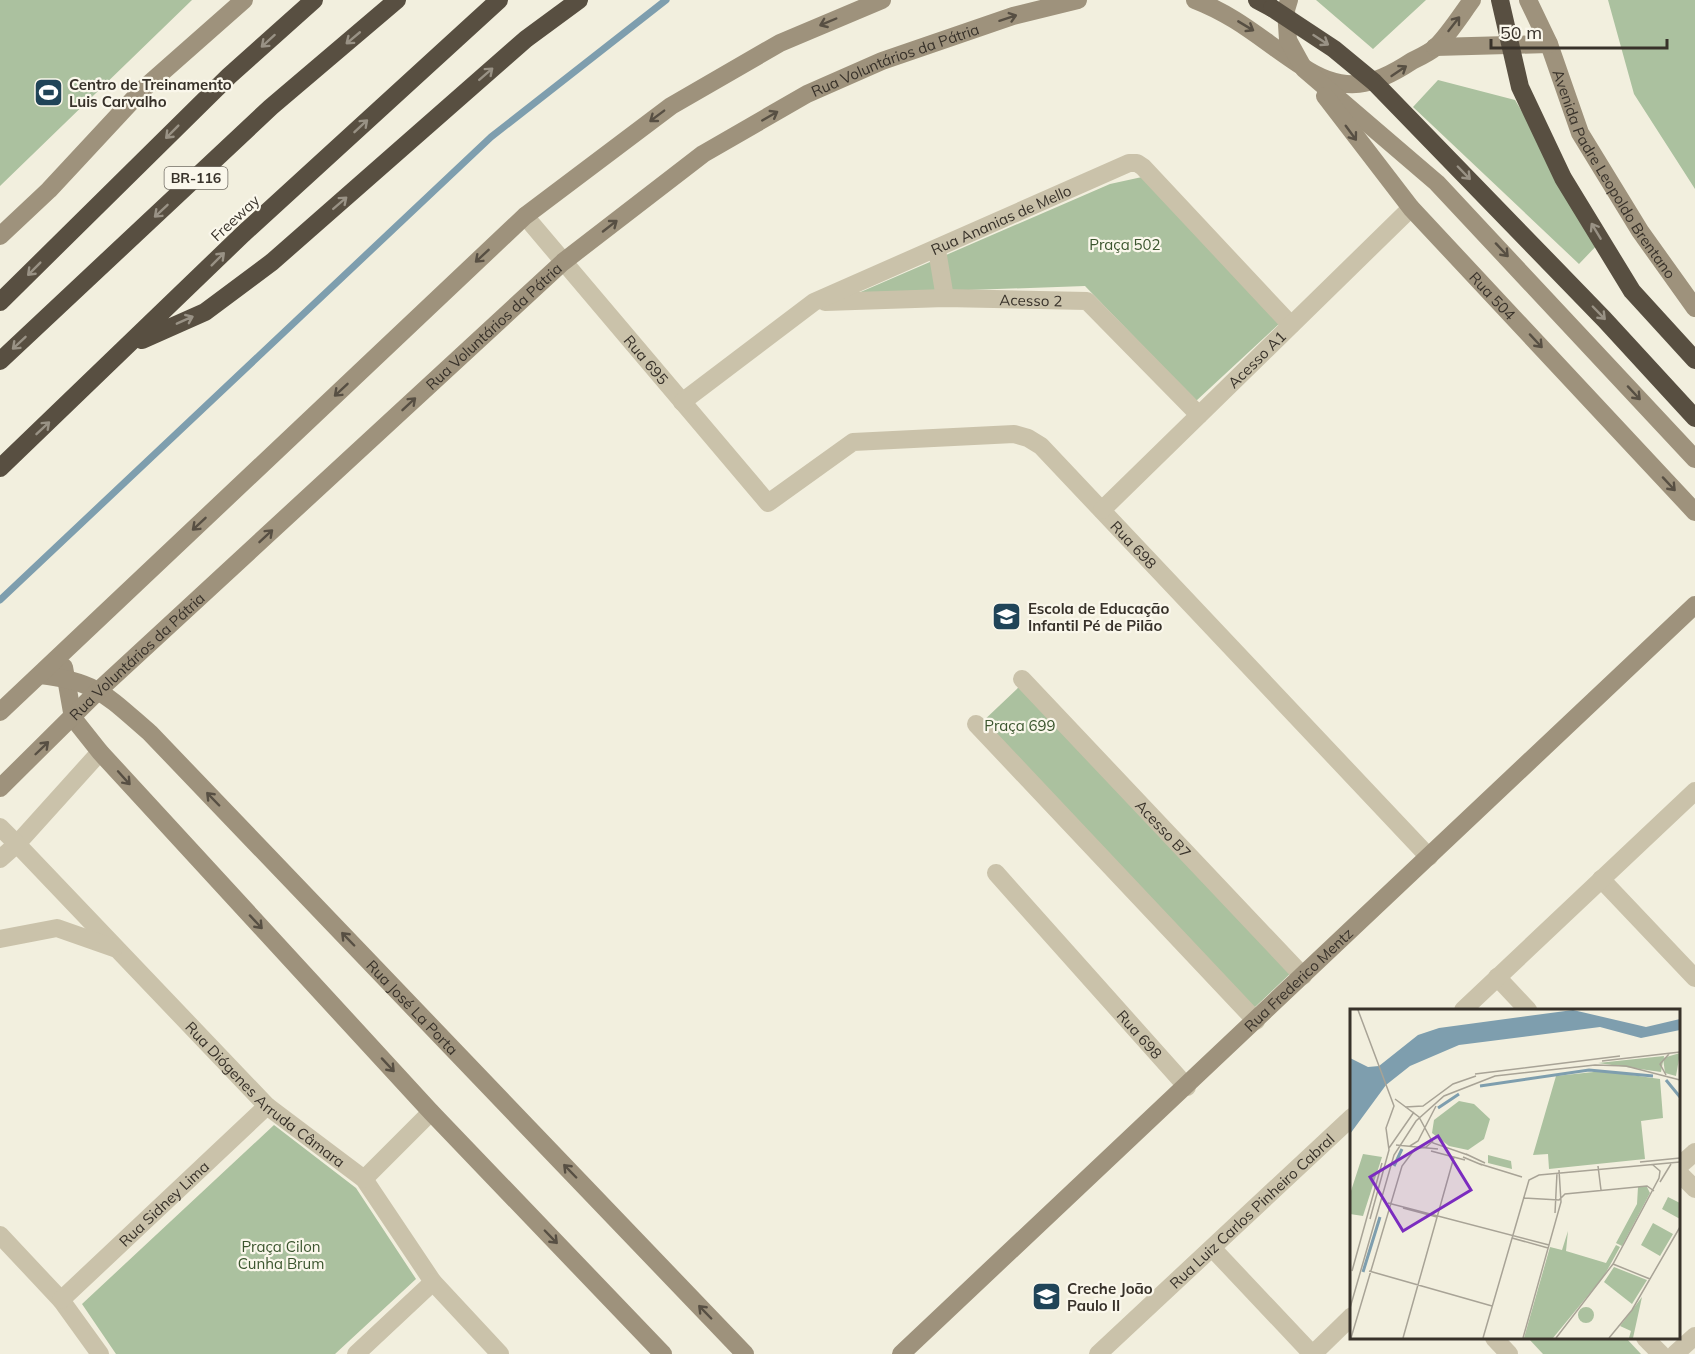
<svg xmlns="http://www.w3.org/2000/svg" width="1695" height="1354" font-family="Mulish,sans-serif">
<rect width="100%" height="100%" fill="#f2efde"/>
<path fill="#abc19f" d="M0 0H192L0 186Z
M1316 0H1426L1373 49Z
M1608 0H1695V189L1634 94Z
M1438 80 1515 100 1600 242 1579 264 1413 107Z
M1142 177 1279 324 1196 401 1085 286 856 294 1110 184Z
M1020 686 1293 971 1253 1009 980 724Z
M274 1125 356 1188 416 1279 335 1354H116L82 1304Z
M1528 1338H1626L1641 1354H1543Z"/>
<g fill="none" stroke-linecap="round" stroke-linejoin="round">
<path stroke="#7e9eae" stroke-width="7" d="M0 600 491 137 666 0"/>
<g stroke="#cac2aa" stroke-width="18">
<path id="s1" d="M525 216 768 503 853 442 1014 434 1028 438 1041 446 1429 857"/>
<path d="M937 250 945 298"/>
<path id="s2" d="M825 302 945 298 1087 301 1199 415"/>
<path id="s3" d="M682 402 814 302 1129 163H1137L1143 167 1291 325"/>
<path id="s4" d="M1102 510 1411 208"/>
<path id="s5" d="M1022 679 1303 976"/>
<path d="M976 724 1256 1021"/>
<path id="s6" d="M100 752 17 844 267 1106 364 1179 433 1282 500 1354"/>
<path d="M0 827 17 844 0 859"/>
<path id="s7" d="M996 873 1187 1087"/>
<path d="M1601 879 1695 978"/>
<path d="M0 939 57 928 114 948"/>
<path d="M1497 977 1528 1010"/>
<path d="M1463 1010 1695 791"/>
<path d="M1678 1167 1695 1152"/>
<path d="M1678 1172 1695 1189"/>
<path d="M364 1179 431 1112"/>
<path d="M0 1235 61 1300 100 1354"/>
<path d="M1213 1249 1312 1354"/>
<path id="s8" d="M61 1300 267 1106"/>
<path d="M1494 1338 1509 1354"/>
<path d="M1645 1338 1661 1354"/>
<path d="M356 1354 433 1282"/>
<path id="s9" d="M1098 1354 1352 1117"/>
<path d="M1313 1354 1352 1316"/>
<path d="M1675 1354 1695 1336"/>
</g>
<g stroke="#9e927c" stroke-width="18">
<path d="M1195 0C1239 17 1264 42 1303 67 1345 95 1374 86 1412 61 1420 57 1429 53 1436 47 1449 34 1461 15 1472 0"/>
<path d="M1289 0 1286 10 1288 40 1304 69 1437 183 1695 459"/>
<path id="s10" d="M1528 0 1549 44 1580 133 1640 231 1695 308"/>
<path d="M1435 47 1549 44"/>
<path id="s11" d="M1325 96 1411 208 1695 512"/>
<path d="M0 236 49 190 142 90 244 0"/>
<path d="M64 667 73 718 100 752 431 1112 663 1354"/>
<path id="s12" d="M40 675C97 681 108 697 150 733L745 1354"/>
<path d="M0 712 525 216 671 106 780 43 882 0"/>
<path id="s13" d="M0 788 99 690 563 262 703 154 807 94 882 61 1013 16 1078 0"/>
<path id="s14" d="M901 1354 1695 605"/>
</g>
<path stroke="#584f41" stroke-width="18" d="M1257 0 1272 8
M0 302 229 76 314 0
M142 340 205 312 272 262 526 39 579 0
M0 361 271 107 397 0
M0 468 243 234 499 0"/>
<path stroke="#584f41" stroke-width="18" d="M1500 0 1520 87 1563 178 1632 291 1695 360
M1272 8 1334 49 1374 82 1604 319 1695 418"/>
</g>
<defs><path id="oneway-shaft" d="M-6 0H5M1.5-3L5.5 0L1.5 3" fill="none" stroke-width="1.6" stroke-linecap="round" stroke-linejoin="round" transform="scale(1.5)"/></defs>
<g stroke="#574f43">
<use href="#oneway-shaft" transform="translate(1008 18) rotate(-18)"/>
<use href="#oneway-shaft" transform="translate(828 22) rotate(157)"/>
<use href="#oneway-shaft" transform="translate(1454 24) rotate(-52)"/>
<use href="#oneway-shaft" transform="translate(1246 26) rotate(31)"/>
<use href="#oneway-shaft" transform="translate(1399 71) rotate(-34)"/>
<use href="#oneway-shaft" transform="translate(657 116) rotate(143)"/>
<use href="#oneway-shaft" transform="translate(770 116) rotate(-30)"/>
<use href="#oneway-shaft" transform="translate(1351 133) rotate(54)"/>
<use href="#oneway-shaft" transform="translate(610 226) rotate(-38)"/>
<use href="#oneway-shaft" transform="translate(1502 250) rotate(47)"/>
<use href="#oneway-shaft" transform="translate(482 256) rotate(137)"/>
<use href="#oneway-shaft" transform="translate(1536 341) rotate(47)"/>
<use href="#oneway-shaft" transform="translate(341 390) rotate(137)"/>
<use href="#oneway-shaft" transform="translate(1634 393) rotate(47)"/>
<use href="#oneway-shaft" transform="translate(409 404) rotate(-43)"/>
<use href="#oneway-shaft" transform="translate(1669 484) rotate(47)"/>
<use href="#oneway-shaft" transform="translate(199 524) rotate(137)"/>
<use href="#oneway-shaft" transform="translate(266 536) rotate(-43)"/>
<use href="#oneway-shaft" transform="translate(42 748) rotate(-44)"/>
<use href="#oneway-shaft" transform="translate(124 778) rotate(48)"/>
<use href="#oneway-shaft" transform="translate(213 799) rotate(-134)"/>
<use href="#oneway-shaft" transform="translate(256 922) rotate(47)"/>
<use href="#oneway-shaft" transform="translate(348 939) rotate(-134)"/>
<use href="#oneway-shaft" transform="translate(388 1065) rotate(47)"/>
<use href="#oneway-shaft" transform="translate(570 1171) rotate(-134)"/>
<use href="#oneway-shaft" transform="translate(551 1237) rotate(46)"/>
<use href="#oneway-shaft" transform="translate(705 1312) rotate(-134)"/>
</g>
<g stroke="#999285">
<use href="#oneway-shaft" transform="translate(353 38) rotate(140)"/>
<use href="#oneway-shaft" transform="translate(1321 40) rotate(33)"/>
<use href="#oneway-shaft" transform="translate(268 41) rotate(138)"/>
<use href="#oneway-shaft" transform="translate(486 74) rotate(-41)"/>
<use href="#oneway-shaft" transform="translate(361 126) rotate(-43)"/>
<use href="#oneway-shaft" transform="translate(172 132) rotate(135)"/>
<use href="#oneway-shaft" transform="translate(1464 173) rotate(46)"/>
<use href="#oneway-shaft" transform="translate(340 203) rotate(-41)"/>
<use href="#oneway-shaft" transform="translate(161 211) rotate(137)"/>
<use href="#oneway-shaft" transform="translate(1596 231) rotate(-121)"/>
<use href="#oneway-shaft" transform="translate(218 259) rotate(-45)"/>
<use href="#oneway-shaft" transform="translate(34 269) rotate(135)"/>
<use href="#oneway-shaft" transform="translate(1599 313) rotate(46)"/>
<use href="#oneway-shaft" transform="translate(185 320) rotate(-24)"/>
<use href="#oneway-shaft" transform="translate(19 343) rotate(137)"/>
<use href="#oneway-shaft" transform="translate(43 428) rotate(-43)"/>
</g>
<defs>
<symbol id="stadium-square" viewBox="-11 -11 22 22"><rect x="-9" y="-9" width="18" height="18" rx="4" fill="#204458" stroke="#faf7eb"/><path d="M0-5a6.5 5 0 1 0 0 10a6.5 5 0 1 0 0-10ZM-3.5-1.8h7v3.6h-7Z" fill="#fff"/></symbol>
<symbol id="school-square" viewBox="-11 -11 22 22"><rect x="-9" y="-9" width="18" height="18" rx="4" fill="#204458" stroke="#faf7eb"/><path d="M0-5L7-2L0 1L-7-2ZM-4 1L0 2.5L4 1V4Q0 6-4 4Z" fill="#fff"/></symbol>
</defs>
<g fill-rule="evenodd">
<use href="#stadium-square" x="32" y="76" width="33" height="33"/>
<use href="#school-square" x="990" y="600" width="33" height="33"/>
<use href="#school-square" x="1030" y="1280" width="33" height="33"/>
</g>
<g text-anchor="middle" dominant-baseline="central" stroke-width="4.5" stroke-linejoin="round" paint-order="stroke">
<rect fill="#faf7eb" stroke="#726d64" stroke-width="1.5" x="164.5" y="167" width="63" height="22" rx="4.5"/>
<g font-size="14" font-weight="bold" fill="#38322a">
<text x="196" y="178">BR-116</text>
</g>
<g font-size="15" fill="#38322a" stroke="#faf7eb">
<text stroke="none"><textPath href="#s13" startOffset="1162">Rua Voluntários da Pátria</textPath></text>
<text stroke="none"><textPath href="#s10" startOffset="195">Avenida Padre Leopoldo Brentano</textPath></text>
<text transform="translate(235 218) rotate(-43)">Freeway</text>
<text stroke="none"><textPath href="#s3" startOffset="370">Rua Ananias de Mello</textPath></text>
<text stroke="none"><textPath href="#s11" startOffset="261">Rua 504</textPath></text>
<text stroke="none"><textPath href="#s2" startOffset="206">Acesso 2</textPath></text>
<text stroke="none"><textPath href="#s13" startOffset="676">Rua Voluntários da Pátria</textPath></text>
<text stroke="none"><textPath href="#s4" startOffset="216">Acesso A1</textPath></text>
<text stroke="none"><textPath href="#s1" startOffset="188">Rua 695</textPath></text>
<text stroke="none"><textPath href="#s1" startOffset="807">Rua 698</textPath></text>
<text stroke="none"><textPath href="#s13" startOffset="190">Rua Voluntários da Pátria</textPath></text>
<text stroke="none"><textPath href="#s5" startOffset="206">Acesso B7</textPath></text>
<text stroke="none"><textPath href="#s14" startOffset="546">Rua Frederico Mentz</textPath></text>
<text stroke="none"><textPath href="#s12" startOffset="507">Rua José La Porta</textPath></text>
<text stroke="none"><textPath href="#s7" startOffset="216">Rua 698</textPath></text>
<text stroke="none"><textPath href="#s6" startOffset="477">Rua Diógenes Arruda Câmara</textPath></text>
<text stroke="none"><textPath href="#s8" startOffset="141">Rua Sidney Lima</textPath></text>
<text stroke="none"><textPath href="#s9" startOffset="210">Rua Luiz Carlos Pinheiro Cabral</textPath></text>
</g>
<g font-size="15" font-weight="bold" fill="#38322a" stroke="#faf7eb" text-anchor="start">
<text x="69" y="84">Centro de Treinamento<tspan x="69" dy="17">Luis Carvalho</tspan></text>
<text x="1028" y="608">Escola de Educação<tspan x="1028" dy="17">Infantil Pé de Pilão</tspan></text>
<text x="1067" y="1288">Creche João<tspan x="1067" dy="17">Paulo II</tspan></text>
</g>
<g font-size="15" fill="#3b552e" stroke="#faf7eb">
<text x="1125" y="244">Praça 502</text>
<text x="1020" y="725">Praça 699</text>
<text x="281" y="1246">Praça Cilon<tspan x="281" dy="17">Cunha Brum</tspan></text>
</g>
</g>
<g transform="translate(1350 1009)">
<rect width="330" height="330" fill="#f2efde"/>
<path d="M330 44 326 67 315 64 313 49ZM314 47 311 63 248 54ZM253 62 310 70 313 109 291 112 295 150 199 160 198 145 183 146 206 67ZM109 92 124 95 140 110 134 130 118 141 99 137 82 124 84 111ZM13 145 32 148 13 207 0 205V185ZM138 146 161 152 162 160 138 154ZM288 178H297L300 184 272 237 266 234 287 195ZM318 188 330 194V210L312 200ZM303 214 323 225 310 247 291 236ZM218 222 216 242 256 254 266 236 270 238 254 267 203 329H174L200 238 212 241ZM264 258 297 271 282 295 254 273ZM292 288 283 329H279L281 322 270 317ZM228 306a8 8 0 1 1 16 0a8 8 0 1 1-16 0Z" fill="#abc19f"/>
<path d="M223 1 296 18 330 10V21L291 29 250 18 109 36 60 57 36 76 0 125V49L18 58 29 57 68 26 89 19Z" fill="#7e9eae"/>
<path fill="none" stroke="#7e9eae" stroke-width="3" d="M316 71 330 88M130 77 239 61 303 67M88 99 109 85M44 157 52 140M13 263 30 208"/>
<path fill="none" stroke="#a8a396" stroke-width="1.5" d="M8 1 44 97 36 119 39 141 20 210M252 52 330 43M330 54V73M125 65 270 47M316 66 310 55 319 45M45 90 69 108 83 134 118 146M55 98 73 97 103 75 126 67M46 136 88 140M60 137 68 132 86 97M39 139 64 103M81 142 115 151M116 145 135 154M113 148 132 156M290 153 330 149M130 155 172 168M248 157 251 181M310 173 321 155M173 189 209 191 215 185 297 177 304 182M38 194 199 236M53 199 87 208M205 204 207 164M162 229 198 239M263 255 300 270M2 262 32 154M19 262 142 297M0 299 44 146 66 112 94 87 145 67 245 56 276 57 330 71M1 329 52 157 65 140 76 138 83 132M53 329 104 148M133 329 179 171 189 166 330 153M173 329 211 193 209 161M206 329 263 255 309 169 310 162 303 156M259 329 282 301 330 218"/>
<path fill="#7b2cbf" fill-opacity="0.15" stroke="#7b2cbf" stroke-width="3" d="M88 127 121 181 53 222 20 168Z"/>
<rect width="330" height="330" fill="none" stroke="#38322a" stroke-width="3"/>
</g>
<path d="M1491 39v9h176v-9" fill="none" stroke="#38322a" stroke-width="3"/>
<text x="1500" y="39" font-size="18" fill="#38322a" stroke="#faf7eb" stroke-width="4.5" paint-order="stroke">50 m</text>
</svg>
